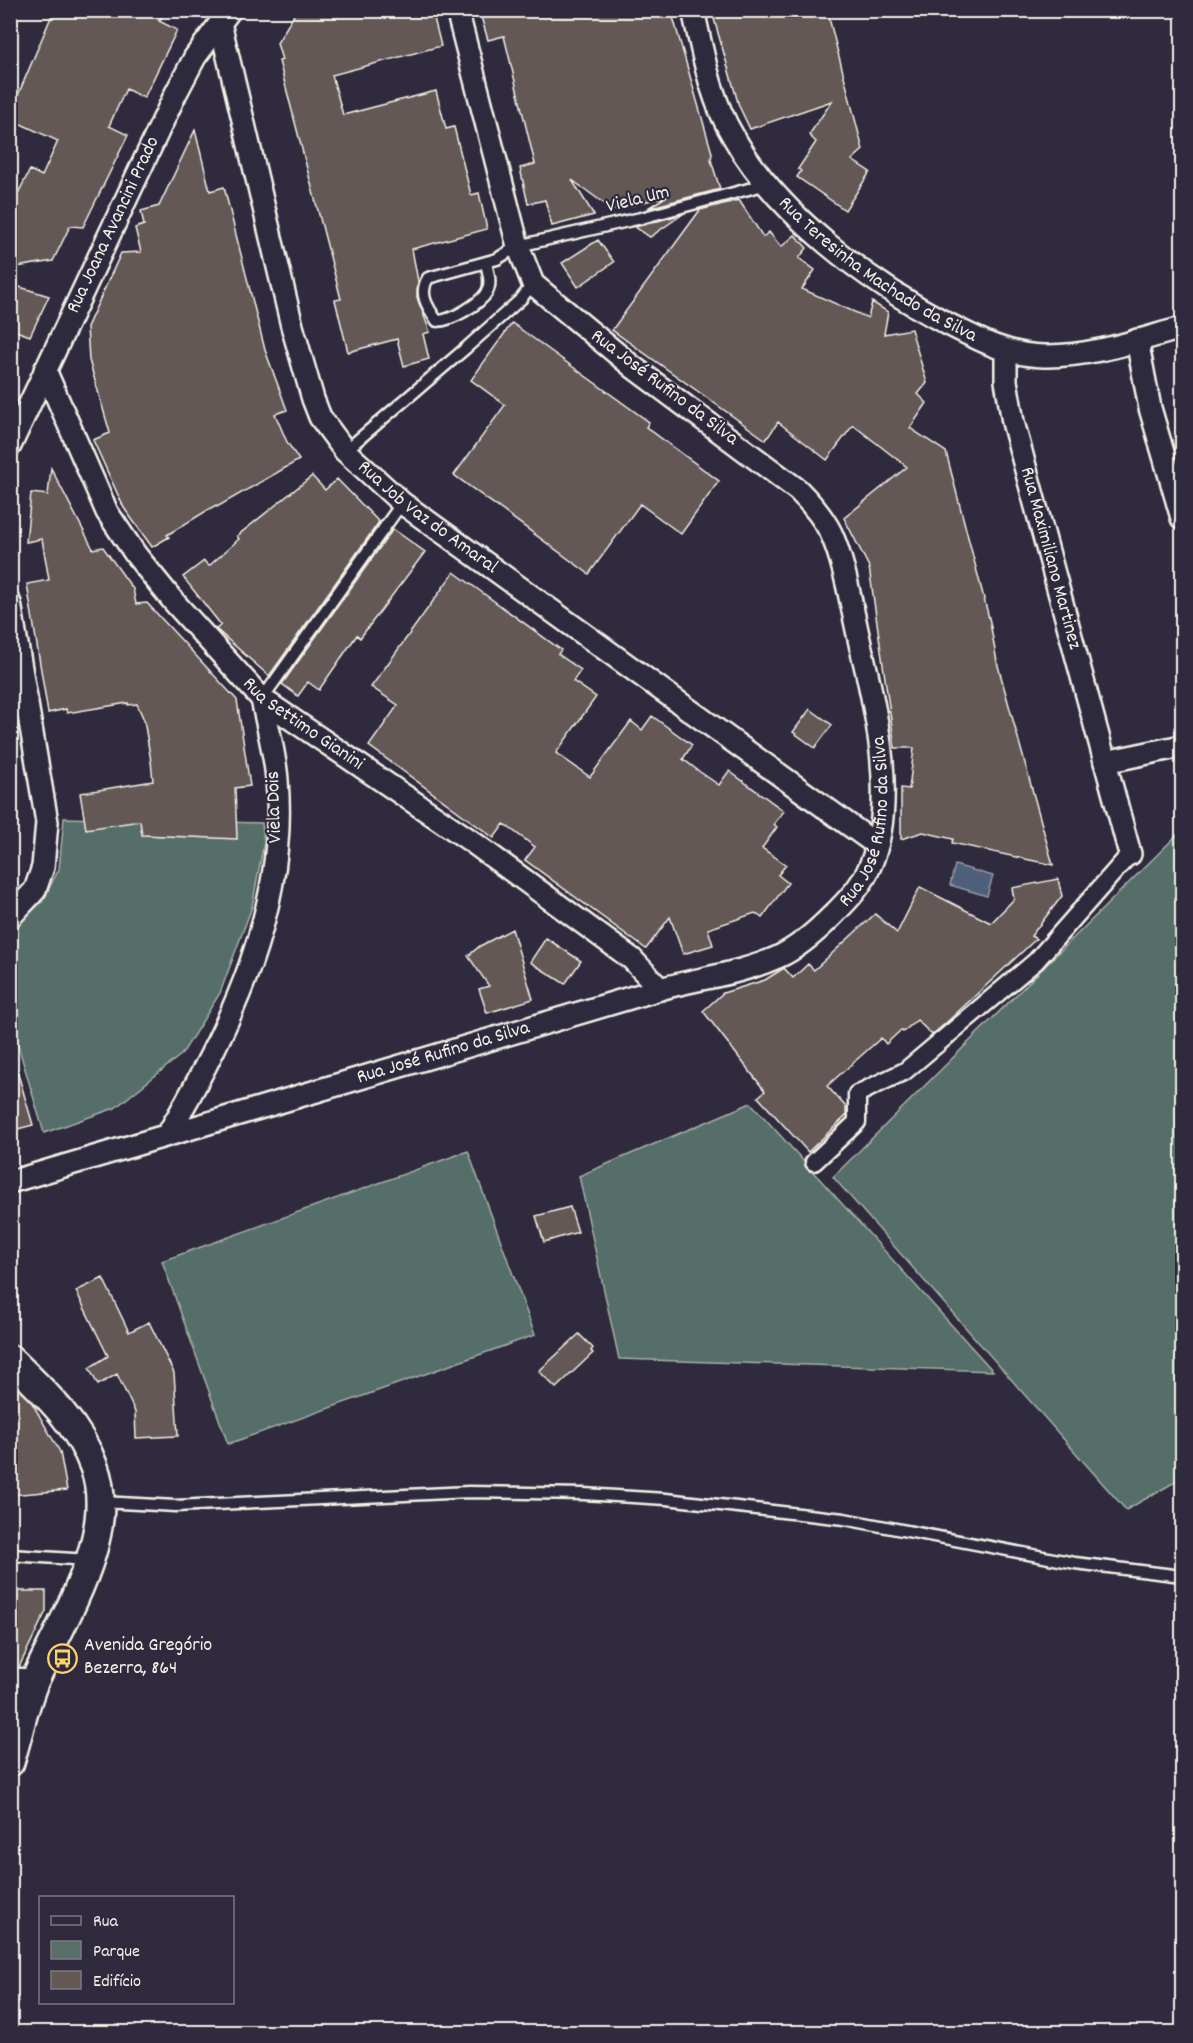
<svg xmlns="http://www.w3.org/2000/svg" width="1193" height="2043" font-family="Dekko,sans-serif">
<rect width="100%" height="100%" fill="#2f2a3d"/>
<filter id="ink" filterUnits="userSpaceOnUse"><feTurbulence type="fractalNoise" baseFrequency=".0167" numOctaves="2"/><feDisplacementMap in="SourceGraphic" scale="12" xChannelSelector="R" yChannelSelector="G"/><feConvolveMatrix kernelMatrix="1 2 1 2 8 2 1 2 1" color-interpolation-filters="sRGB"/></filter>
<g filter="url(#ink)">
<path fill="#576e69" stroke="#a6b0a8" stroke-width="1.5" d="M64 818 262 823 264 842 252 907 220 993 182 1054 115 1108 44 1133 11 1022 10 931 42 902 59 869Z
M1182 830V1478L1126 1510 833 1177Z
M751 1103 993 1371 619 1359 579 1176Z
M468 1151 535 1335 228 1444 162 1261Z"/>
<path fill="#4f5e79" stroke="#9199a5" stroke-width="1.5" d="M955 865 993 876 987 896 950 885Z"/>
<path fill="#645954" stroke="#f4f1e8" stroke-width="1.5" d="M54 10H166L159 21 177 30 144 98 126 89 109 126 128 135 83 227 70 226 53 261 10 268V209L30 170 42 176 58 141 10 119V114Z
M297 10H432L441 46 332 75 343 115 436 91 446 129 454 127 471 195 479 193 487 229 412 249 418 281 417 297 430 332 423 334 429 359 404 366 397 339 348 352 335 300 341 299 279 61 282 60 277 43Z
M479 10H671L712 153 711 160 720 189 648 208 667 196 613 210 572 180 594 215 552 226 545 200 528 204 520 168 535 164 504 36 488 40Z
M743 10H827L863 150 852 160 870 172 845 210 797 177 801 171 798 169 816 142 809 135 832 101 750 129 739 106 714 19Z
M195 130 210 191 224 187 265 350 287 410 275 414 287 442 299 460 217 507 216 505 167 535 169 537 152 547 124 508 93 440 110 433 89 360 87 327 121 253 141 252 135 228 144 225 141 211 159 206Z
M739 200 763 237 769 232 781 247 795 235 807 248 799 258 815 270 802 289 868 318 872 302 888 312 884 334 911 329 927 383 918 394 927 403 910 428 946 452 990 622 997 662 1053 865 952 843 953 839 923 832 901 839V788L909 789 914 748H895L869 567 844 518 907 467 853 425 827 460 778 422 766 440 612 330 700 210Z
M683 214 650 237 635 227 643 225Z
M598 240 614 262 578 287 562 263Z
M10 284 49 296 30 336 10 329Z
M512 323 649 422 646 427 719 481 681 534 640 504 589 574 454 475 505 405 471 380Z
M51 468 93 549 103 547 133 589 136 604 147 603 237 700 250 786 235 788 237 839 142 835 140 821 86 829 80 793 153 781 151 761 144 720 137 704 128 705V703L67 713 66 709 48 713 27 584 49 580 42 539 26 542 31 493 48 495Z
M312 476 325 490 337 479 379 522 269 676 216 629 221 625 183 577 204 561 209 566 239 539 237 536Z
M393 529 425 552 360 638 357 635 319 690 308 682 298 696 282 684Z
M454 572 561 650 558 654 581 670 573 681 596 697 556 753 590 777 631 721 642 730 652 716 692 745 683 759 700 772 719 785 729 771 784 811 774 824 777 827 762 848 786 865 778 875 788 883 762 918 755 913 708 929 713 945 683 954 670 917 646 949 525 860 535 847 504 824 494 838 369 746 398 705 371 687Z
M810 709 832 725 815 748 793 732Z
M1058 879 1062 896 1031 936 1036 939 947 1022 932 1035 917 1020 903 1032 901 1030 886 1044 881 1038 827 1086 846 1107V1116L808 1152 758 1097 765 1091 703 1011 723 993 765 980 784 968 793 978 808 964 814 970 875 914 897 933 920 887 991 923 1014 899 1012 888Z
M512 929 533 999 487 1013 479 989 489 986 468 956 480 946Z
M546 938 581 961 565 984 530 962Z
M16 1067 33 1125 10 1131V1068Z
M570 1207 578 1232 544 1242 536 1216Z
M103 1278 129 1332 149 1322 174 1373 178 1436 136 1438 135 1412 117 1374 98 1385 89 1368 108 1356 76 1291Z
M579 1334 593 1348 591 1351 593 1353 556 1388 539 1371Z
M10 1381 32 1403 60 1452 67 1490 10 1495Z
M10 1591H46V1611L19 1667 10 1666Z"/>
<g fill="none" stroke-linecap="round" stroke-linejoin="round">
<defs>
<path id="service" d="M486 263C488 272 492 283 487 292 480 304 451 321 437 321 428 308 418 294 428 278L497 259 518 246 641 218 767 184
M345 451 466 348 521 299 533 284
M262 699 402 503
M101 1502 176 1506 469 1492 583 1494 666 1499 844 1519 1075 1563 1182 1576
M10 1555 89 1560"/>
<path id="pedestrian" d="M814 1162 857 1122V1094L905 1071 1036 961 1130 854"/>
<g id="minor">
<path id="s1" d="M693 10C703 53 710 98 733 136 777 214 868 282 946 323 979 340 1007 355 1044 356 1091 357 1138 340 1182 328"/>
<path id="s2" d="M220 23 292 326 313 399 320 417 345 451 402 503 877 845"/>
<path d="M1137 340 1150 408 1182 518"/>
<path id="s3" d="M1006 352V381L1013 422 1130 854"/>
<path id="s4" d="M45 370 107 512 136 555 174 602 262 699 471 841 632 959 660 989"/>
<path id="s5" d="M10 446 176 93 195 57 230 10"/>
<path d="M10 603 47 822 43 867 35 890 10 917"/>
<path d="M1105 762 1182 746"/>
<path d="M168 1134C231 1026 288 908 277 780 275 753 267 725 262 699"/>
<path id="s6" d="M10 1182 660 989C699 978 740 974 778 957 798 948 816 932 832 916 847 901 862 886 870 866 897 805 877 714 862 652 853 616 846 566 831 533 823 517 811 503 798 490L633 367 533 284 518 246 457 10"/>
<path d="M10 1679 35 1680"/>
</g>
<path id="tertiary" d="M10 1359C43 1391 78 1423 94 1467 119 1533 62 1620 36 1678 24 1704 19 1734 10 1762"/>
</defs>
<use href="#service" stroke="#f4f1e8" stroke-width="15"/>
<use href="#pedestrian" stroke="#f4f1e8" stroke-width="21"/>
<use href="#minor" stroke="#f4f1e8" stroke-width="26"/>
<use href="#tertiary" stroke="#f4f1e8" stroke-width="32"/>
<use href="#service" stroke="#2f2a3d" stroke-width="10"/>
<use href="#pedestrian" stroke="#2f2a3d" stroke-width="16"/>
<use href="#minor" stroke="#2f2a3d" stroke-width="21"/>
<use href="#tertiary" stroke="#2f2a3d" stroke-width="27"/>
</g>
</g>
<defs>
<symbol id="bus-ring" viewBox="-11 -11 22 22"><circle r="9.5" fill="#2f2a3d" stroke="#ffd166" stroke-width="1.5"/><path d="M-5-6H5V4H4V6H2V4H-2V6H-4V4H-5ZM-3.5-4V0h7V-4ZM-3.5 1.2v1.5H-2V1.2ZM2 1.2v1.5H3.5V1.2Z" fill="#ffd166"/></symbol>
</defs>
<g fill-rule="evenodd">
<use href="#bus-ring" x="46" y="1642" width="33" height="33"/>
</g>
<g text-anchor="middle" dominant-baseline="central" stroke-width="4.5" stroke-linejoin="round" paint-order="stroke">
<g font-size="20" fill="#f4f1e8" stroke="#2f2a3d">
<text transform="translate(638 200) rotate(-14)">Viela Um</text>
<text stroke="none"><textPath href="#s5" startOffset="244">Rua Joana Avancini Prado</textPath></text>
<text stroke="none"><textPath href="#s1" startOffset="333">Rua Teresinha Machado da Silva</textPath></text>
<text transform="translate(664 388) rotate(37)">Rua José Rufino da Silva</text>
<text stroke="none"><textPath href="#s2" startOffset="555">Rua Job Vaz do Amaral</textPath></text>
<text stroke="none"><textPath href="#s3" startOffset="212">Rua Maximiliano Martinez</textPath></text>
<text stroke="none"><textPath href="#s4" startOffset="446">Rua Settimo Gianini</textPath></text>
<text transform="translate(275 807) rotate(-92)">Viela Dois</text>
<text stroke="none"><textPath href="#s6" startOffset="974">Rua José Rufino da Silva</textPath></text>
<text stroke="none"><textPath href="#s6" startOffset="452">Rua José Rufino da Silva</textPath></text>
</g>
<g font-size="20" fill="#f4f1e8" stroke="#2f2a3d" text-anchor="start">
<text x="84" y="1646">Avenida Gregório<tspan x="84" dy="23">Bezerra, 864</tspan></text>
</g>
</g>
<rect width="1193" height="2043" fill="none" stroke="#2f2a3d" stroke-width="36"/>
<rect x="18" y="18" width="1157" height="2007" fill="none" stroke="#f4f1e8" stroke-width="2" filter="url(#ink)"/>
<rect x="39" y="1896" width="195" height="108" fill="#2f2a3d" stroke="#7e7a81" stroke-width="1.5"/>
<rect x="51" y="1916" width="30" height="9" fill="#2f2a3d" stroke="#7e7a81" stroke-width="1.5"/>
<text x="93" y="1926" font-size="18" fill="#f4f1e8">Rua</text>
<rect x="51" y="1941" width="30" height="18" fill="#576e69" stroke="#7e7a81" stroke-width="1.5"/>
<text x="93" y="1956" font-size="18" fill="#f4f1e8">Parque</text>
<rect x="51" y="1971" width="30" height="18" fill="#645954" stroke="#7e7a81" stroke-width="1.5"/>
<text x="93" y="1986" font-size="18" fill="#f4f1e8">Edifício</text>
</svg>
